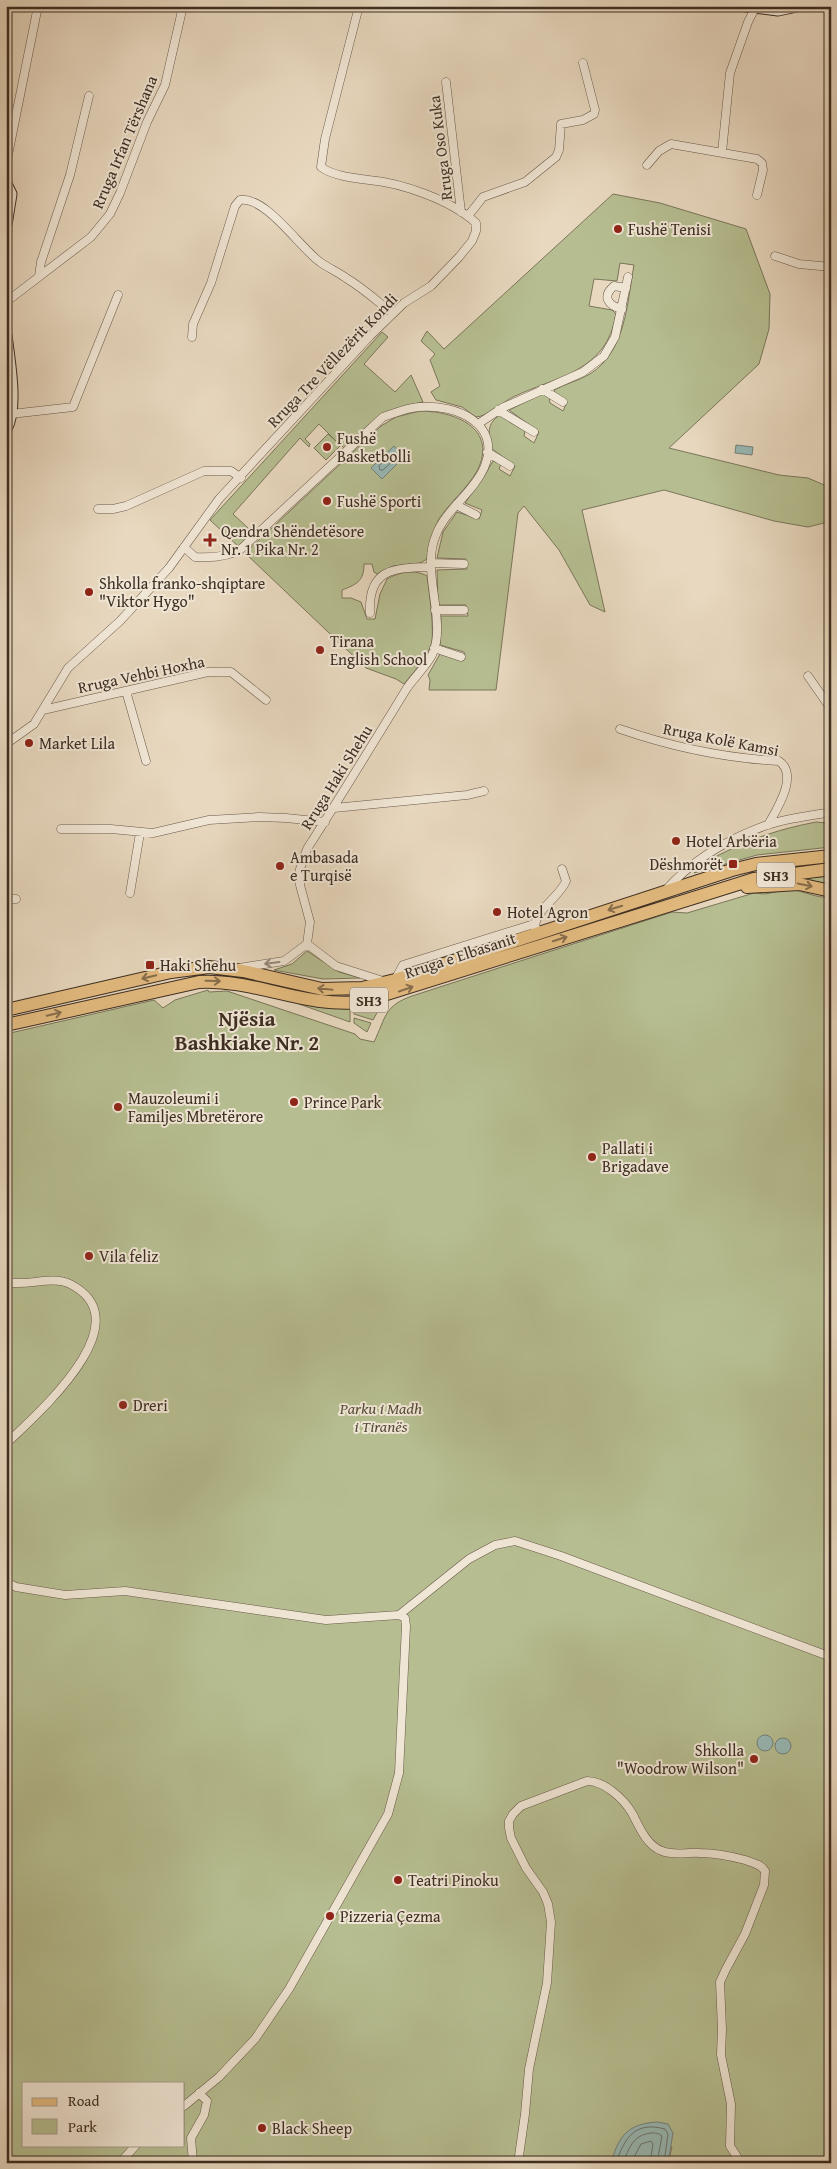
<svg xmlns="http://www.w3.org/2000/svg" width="837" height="2169" font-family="'Gentium Book Plus',serif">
<rect width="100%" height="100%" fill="#e8d8bf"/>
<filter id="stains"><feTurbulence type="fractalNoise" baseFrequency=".004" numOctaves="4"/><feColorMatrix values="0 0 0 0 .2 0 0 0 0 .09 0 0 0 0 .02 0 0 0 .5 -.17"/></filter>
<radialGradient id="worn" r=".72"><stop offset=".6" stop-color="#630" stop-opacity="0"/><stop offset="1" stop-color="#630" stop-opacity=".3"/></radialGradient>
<path fill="#b6be91" stroke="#7a765a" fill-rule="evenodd" d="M613 194 660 203 746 229 770 294 769 329 759 364 669 448 779 475 808 478 831 488V516L828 522 808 527 774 521 664 490 582 510 605 612 590 605 559 550 524 506 518 513 496 690H429L430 680 428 675 440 654 463 661 465 654 464 652 440 645 441 616H468L466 605H439L438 603 437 570 467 569 466 559 437 558 443 532 457 512 479 519 482 510 465 503 483 478 493 461 501 464 499 469 510 476 515 466 491 448C489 433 486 424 500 415L525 431 524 436 534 443 539 432 509 410 542 394 549 396 550 403 563 411 567 402 556 394 554 390C565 384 578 381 590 374 626 351 627 303 634 265L620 263 617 281 594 279 589 306 612 310 616 314C607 372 557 376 513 397 503 402 486 417 476 417L462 407 436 400 431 392 440 386 430 360 435 354 421 341 427 331 444 349Z
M382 332 388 337 364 364 395 392 411 375 423 402C385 410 371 420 344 448L341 445 326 460 314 448 328 434 336 441 319 424 305 439 310 444 309 447 300 438 233 514 249 529 254 525 257 529 238 546 210 520Z
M420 411C454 411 499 428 477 471 467 489 450 502 439 519 432 532 430 545 427 559L420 563 393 566 377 574 374 572 372 564H364C364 580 358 584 342 590V598H351L361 602 367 619H375L380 594 387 579C399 572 415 569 427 576 429 591 435 633 431 646 425 660 413 673 404 684L396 679 366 668 245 553 381 426 396 417Z
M816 822 826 823 831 827V847L757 855 694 873C701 864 710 860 719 855 752 838 780 829 816 822Z
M831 876V887L795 879Z
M791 889C803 891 818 899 831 897V2163H668L672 2147 612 2158 611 2163H6V1034L154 1000 163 1008 175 1000 208 990 209 992 227 991 355 1034 360 1039 374 1042C386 1017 384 1006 412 996L672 912 687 913 754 893 765 894ZM24 2083H184V2145H24Z
M307 951 339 972 360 978 323 979 274 970 292 964Z
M383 1002 373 1020 354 1014V1008Z
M299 1004 326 1008H350V1022Z
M354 1018 371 1023 367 1032 354 1023Z"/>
<path fill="#98b9b6" stroke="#74817b" d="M736 445 753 447 752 455 735 453Z
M394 446 404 457 382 479 371 468Z
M757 1743a8 8 0 1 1 16 0a8 8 0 1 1-16 0Z
M775 1746a8 8 0 1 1 16 0a8 8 0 1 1-16 0Z
M657 2122 668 2124 673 2133 668 2163H611C619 2135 628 2124 657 2122Z"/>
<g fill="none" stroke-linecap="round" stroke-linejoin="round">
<path stroke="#6a746c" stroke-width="1" d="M392 454H395L396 458 383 470H380L379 466Z
M616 2163C625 2137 635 2121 665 2129L668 2134 664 2163
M623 2163C629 2148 633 2135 651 2133 656 2133 658 2133 662 2136L657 2163
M631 2163 641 2144 651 2141 653 2144 650 2163"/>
<defs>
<path id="street" d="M446 82 461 212
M722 152 730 73 748 22 755 8
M6 165 38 6
M647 165 659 151 671 144 757 159 762 163 763 170 757 195
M468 216 483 197 525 182 556 157 559 150 561 124 583 120 594 114 595 110 583 63
M775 256 799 264 831 267
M39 276 41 262 70 175 89 96
M6 302 91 237 110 214 120 193 147 122 165 85 183 6
M622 309C609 306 601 297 614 286L626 288
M192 337 193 324 211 283 235 206 240 200C266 196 300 248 320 262 328 268 338 272 346 278 363 288 377 301 392 313
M542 389 563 402
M498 410 534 432
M11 414 73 407 118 295
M478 424 502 408 583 372 604 356 615 337 628 277
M487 452 510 466
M456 505 476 515
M98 509H113L126 506 204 471H231L241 478
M184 547 195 557C210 558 228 557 241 549L383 417C395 413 406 408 419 407 455 404 503 423 484 468 473 493 446 509 436 535 420 571 448 622 432 655 427 665 414 678 407 688 374 742 341 796 307 849L300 869V885L310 922 307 944 284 961 239 968
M431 563 464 564
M435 610H464
M370 613C368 568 394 568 431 567
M434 648 461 657
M808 676 831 709
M126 691 146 761
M43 710 208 672H231L266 700
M620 729C672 747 723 758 779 761 799 775 777 809 768 825
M6 744 34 724 68 668 120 621 169 568 219 499 370 336 404 303 431 286 459 257 472 241 476 231V223C451 200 402 183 369 180 354 178 333 176 321 167L325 139 359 6
M334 808 467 795 484 791
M61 829H111L153 833 209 820 259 817 286 818 325 822
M665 891C692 860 728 839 767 825 787 818 810 816 831 812
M130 893 140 833
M6 899H16
M536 928C531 913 560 897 566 881L562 869
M307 944 336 966 383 981
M395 980 403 965 534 924
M6 1282C27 1287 51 1275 70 1284 144 1321 38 1413 8 1442
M6 1582 16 1587 65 1595 125 1591 326 1620 399 1615 405 1618 406 1626 399 1773 388 1814 289 1989 255 2039 219 2077 184 2106
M399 1615 469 1559 495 1545 515 1541 561 1556 831 1657
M120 2163 136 2145
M193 2163 191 2138 204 2115 207 2101 199 2093
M518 2163 525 2114 529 2069 547 1983 551 1922 548 1904 543 1892 526 1868 511 1838 509 1828V1821L513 1814 521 1806 587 1781C604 1781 623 1798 632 1813 639 1826 646 1845 662 1851 674 1856 687 1852 700 1853 716 1853 730 1856 745 1860 753 1863 761 1864 765 1871L764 1885 745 1934 726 1969 720 1982 722 2029 721 2055 731 2104 730 2146 741 2163"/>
<path id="secondary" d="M745 6 778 10 797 6
M6 184 11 194 6 225
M6 335C9 360 18 408 6 429"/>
<path id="primary" d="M747 887 799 884 831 891
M6 1010 171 972 209 967 243 971 322 989 362 988 395 980 732 870 756 864 831 856
M6 1025 199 982C254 979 305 1008 361 1002L754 879 831 869"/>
</defs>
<use href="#street" stroke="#685849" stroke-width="9"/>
<use href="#secondary" stroke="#3d2e22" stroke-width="13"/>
<use href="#primary" stroke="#3d2e22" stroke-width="14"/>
<use href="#street" stroke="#f0e6d5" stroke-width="8"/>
<use href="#secondary" stroke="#f0e6d5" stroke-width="11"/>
<use href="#primary" stroke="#e4bc80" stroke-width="12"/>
</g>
<defs><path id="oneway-shaft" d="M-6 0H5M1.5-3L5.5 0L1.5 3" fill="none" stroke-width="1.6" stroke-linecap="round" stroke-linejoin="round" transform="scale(1.25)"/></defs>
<g stroke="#886e4c">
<use href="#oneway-shaft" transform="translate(805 885) rotate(12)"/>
<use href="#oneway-shaft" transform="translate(615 908) rotate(163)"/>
<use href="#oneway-shaft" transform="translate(560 939) rotate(-18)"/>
<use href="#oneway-shaft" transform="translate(149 977) rotate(167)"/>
<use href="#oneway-shaft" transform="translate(213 981) rotate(1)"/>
<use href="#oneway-shaft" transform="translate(325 989) rotate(-174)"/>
<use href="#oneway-shaft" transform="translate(406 989) rotate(-19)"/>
<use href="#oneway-shaft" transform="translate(54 1014) rotate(-13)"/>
</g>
<use stroke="#968a7c" href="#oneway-shaft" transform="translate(272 963) rotate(173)"/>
<g fill="#8f2418" stroke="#f0e6d5" stroke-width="2">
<circle cx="618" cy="229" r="5"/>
<circle cx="327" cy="447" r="5"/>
<circle cx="327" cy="501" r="5"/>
<path d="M207.5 532.5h5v5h5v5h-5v5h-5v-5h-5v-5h5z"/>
<circle cx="89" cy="592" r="5"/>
<circle cx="320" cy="650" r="5"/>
<circle cx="29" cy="743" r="5"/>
<circle cx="676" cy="841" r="5"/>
<rect x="728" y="859" width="10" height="10" rx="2.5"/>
<circle cx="280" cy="866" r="5"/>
<circle cx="497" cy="912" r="5"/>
<rect x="145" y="960" width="10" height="10" rx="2.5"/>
<circle cx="294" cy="1102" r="5"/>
<circle cx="118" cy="1107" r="5"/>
<circle cx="592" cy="1157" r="5"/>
<circle cx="89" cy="1256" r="5"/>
<circle cx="123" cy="1405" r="5"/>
<circle cx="754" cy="1759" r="5"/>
<circle cx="398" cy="1880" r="5"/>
<circle cx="330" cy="1916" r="5"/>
<circle cx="262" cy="2128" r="5"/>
</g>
<g text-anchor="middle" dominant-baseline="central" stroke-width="4" stroke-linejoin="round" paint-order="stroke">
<g fill="#f0e6d5" stroke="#736558" stroke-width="1">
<rect x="757" y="862.5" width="38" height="25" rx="4"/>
<rect x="350" y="987.5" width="38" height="25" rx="4"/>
</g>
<g font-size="15" font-weight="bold" fill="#3d2e22">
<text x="776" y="875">SH3</text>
<text x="369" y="1000">SH3</text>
</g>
<g font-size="16" fill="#3d2e22" stroke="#f0e6d5">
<text transform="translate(124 142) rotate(-67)">Rruga Irfan Tërshana</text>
<text transform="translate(440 148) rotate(-97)">Rruga Oso Kuka</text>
<text transform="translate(332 360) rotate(-46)">Rruga Tre Vëllezërit Kondi</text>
<text transform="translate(141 674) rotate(-12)">Rruga Vehbi Hoxha</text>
<text transform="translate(721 739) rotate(11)">Rruga Kolë Kamsi</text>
<text transform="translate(336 777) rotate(-58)">Rruga Haki Shehu</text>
<text transform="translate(460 955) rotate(-18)">Rruga e Elbasanit</text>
</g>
<g font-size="16" fill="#3d2e22" stroke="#f0e6d5" text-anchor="start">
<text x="628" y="229">Fushë Tenisi</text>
<text x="337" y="438">Fushë<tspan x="337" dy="18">Basketbolli</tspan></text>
<text x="337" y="501">Fushë Sporti</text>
<text x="221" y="531">Qendra Shëndetësore<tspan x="221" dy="18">Nr. 1 Pika Nr. 2</tspan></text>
<text x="99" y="583">Shkolla franko-shqiptare<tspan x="99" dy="18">"Viktor Hygo"</tspan></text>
<text x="330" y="641">Tirana<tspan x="330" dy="18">English School</tspan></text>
<text x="39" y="743">Market Lila</text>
<text x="686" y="841">Hotel Arbëria</text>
<text x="290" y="857">Ambasada<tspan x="290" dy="18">e Turqisë</tspan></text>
<text x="723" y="864" text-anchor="end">Dëshmorët</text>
<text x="507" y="912">Hotel Agron</text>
<text x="160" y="965">Haki Shehu</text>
<text x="128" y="1098">Mauzoleumi i<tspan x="128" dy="18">Familjes Mbretërore</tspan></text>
<text x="304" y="1102">Prince Park</text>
<text x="602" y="1148">Pallati i<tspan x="602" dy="18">Brigadave</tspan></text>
<text x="99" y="1256">Vila feliz</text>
<text x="133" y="1405">Dreri</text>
<text x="744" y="1750" text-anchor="end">Shkolla<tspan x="744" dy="18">"Woodrow Wilson"</tspan></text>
<text x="408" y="1880">Teatri Pinoku</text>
<text x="340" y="1916">Pizzeria Çezma</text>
<text x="272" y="2128">Black Sheep</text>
</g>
<g font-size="16" font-style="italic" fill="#554b38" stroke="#f0e6d5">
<text x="381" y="1408">Parku i Madh<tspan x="381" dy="18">i Tiranës</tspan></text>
</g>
<g font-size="21" font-weight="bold" fill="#3d2e22" stroke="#f0e6d5">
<text x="247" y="1018">Njësia<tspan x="247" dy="24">Bashkiake Nr. 2</tspan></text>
</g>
</g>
<rect width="837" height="2169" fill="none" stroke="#e8d8bf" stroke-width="25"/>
<rect x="8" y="8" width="822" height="2154" fill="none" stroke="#3d2e22" stroke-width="2.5"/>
<rect x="12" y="12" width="812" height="2144" fill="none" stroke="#3d2e22"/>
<rect x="22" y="2082" width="162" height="65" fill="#f0e6d5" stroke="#a89c8d"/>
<rect x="32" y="2098" width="25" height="8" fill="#e4bc80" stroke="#a89c8d"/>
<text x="68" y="2106" font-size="15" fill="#3d2e22">Road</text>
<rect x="32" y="2119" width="25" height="15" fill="#b6be91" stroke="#a89c8d"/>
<text x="68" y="2132" font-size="15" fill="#3d2e22">Park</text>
<rect width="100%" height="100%" filter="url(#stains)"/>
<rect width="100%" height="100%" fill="url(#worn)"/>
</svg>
